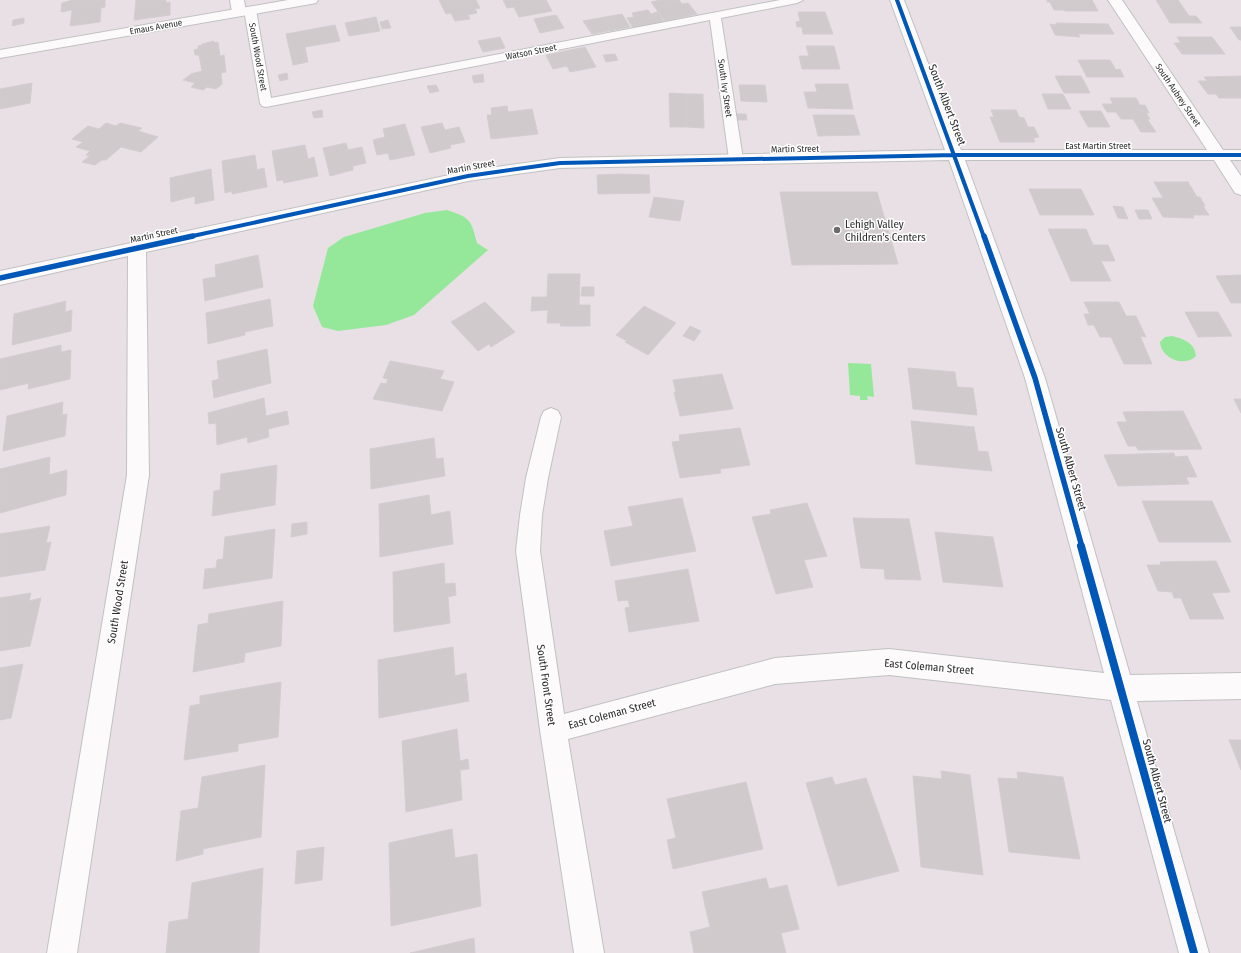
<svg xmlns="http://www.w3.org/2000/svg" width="1241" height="953" font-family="'Fira Sans Condensed',sans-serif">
<rect width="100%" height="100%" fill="#e8e0e5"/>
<path fill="#95e899" d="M447 210C471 218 471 220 477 243L488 250 414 315 386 325 338 331 322 327 313 306 328 248 344 237 425 213Z
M1172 336C1184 339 1195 343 1196 356 1184 368 1161 358 1160 342L1165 337Z
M848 363 871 364 874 397 867 396 868 400H860V396L850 395Z"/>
<path fill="#d0cacd" stroke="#d3ccd0" d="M73 0H105V7L101 8 100 22 70 26 72 10 61 12 62 3Z
M136 0H166V3L170 2V15L134 20Z
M439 0H476L480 8 475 9 477 13 468 15 470 19 455 21 451 13 446 14Z
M503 0H546L552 11 519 17 514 7 507 8Z
M660 0H679L682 4 688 3 697 14 665 21 651 2Z
M1047 0H1092L1098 11H1065L1064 10H1054L1050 2H1047Z
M1156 0H1178L1189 16H1196L1202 23H1170Z
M648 10 651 14 658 12 664 22 633 28 627 18 634 17 632 13Z
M798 12H825L833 34H803L802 27H797L796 22 800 21Z
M622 14 630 27 592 34 583 21Z
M556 15 564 28 540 33 534 19Z
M376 17 380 31 349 36 345 23Z
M24 18V23L12 26 13 20Z
M388 20 391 28 382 29 380 22Z
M1056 23 1108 24 1114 34H1078L1080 37 1055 35 1050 24 1057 25Z
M335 25 340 41 305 47 308 62 293 65 286 34Z
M1230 27H1241V40H1239Z
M500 37 505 48 483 52 478 41Z
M1177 37H1212L1225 54H1182L1174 43H1181Z
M214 41V43L218 42 220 56 224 55 226 72 221 73 222 84 216 89 207 87 203 90 191 87 195 83 183 80 191 74 202 71 199 55H195L194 50 198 49V46L202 45V44Z
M806 46H834L840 69H802L799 56H809Z
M585 47 596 67 570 72 567 66 553 69 546 55Z
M615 54 618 60 606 62 603 55Z
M1078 60H1110L1116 70 1120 69 1124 77H1087Z
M287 73 288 79 280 81 278 75Z
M483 74 484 82 474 83 472 76Z
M1055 76H1081L1090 93H1064Z
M1241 76V98H1219L1216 94H1208L1198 81H1207L1204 77Z
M32 83 30 103 0 109V89Z
M815 84H848L853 109 808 108 804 92H817Z
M436 85 439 91 430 93 427 86Z
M739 85H765L767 102 741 101Z
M669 93 686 94 687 127H670Z
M686 94H703L704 128 687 127Z
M1042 94H1063L1071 109H1048Z
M1110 98H1136L1140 105H1145L1149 113H1146L1150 119H1147L1156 132H1141L1133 119H1121L1116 112H1107L1102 104H1113Z
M507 106 508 112 532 109 538 134 491 139 487 115H492L491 108Z
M322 110 323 117 314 118 312 112Z
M991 110H1016L1019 117 1024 118 1028 127H1034L1039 137 1033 138 1035 142H1000L990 117H994Z
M1079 111H1101L1110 127H1088Z
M737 114H746L747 120H738Z
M813 115H854L860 135 818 136Z
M106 123 116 126 120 123 142 128 138 131 158 137 141 152 121 147 106 160H102L95 165 82 162 90 156 86 155 90 151 76 147 83 142 72 139 88 126 99 129Z
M442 123 445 130 459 127 465 142 450 145 451 148 430 153 421 127Z
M405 124 415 155 390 160 388 153 377 155 373 140 385 137 383 129Z
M346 143 348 150 362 147 366 163 353 166V170L330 176 323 148Z
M305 145 308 159 314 157 318 176 284 183 283 180 277 181 272 151Z
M255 155 257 170 264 168 267 187 232 194V191L225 193 222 161Z
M211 169 214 200 195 204V196L171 202 170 178Z
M621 174 649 175 650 193 598 194 597 175Z
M1154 182H1188L1197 197H1200L1205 206H1203L1209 215H1193L1194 218H1187L1163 217 1152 198H1163Z
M1029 189H1081L1094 215H1040Z
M780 192H877L898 264 792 265Z
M654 197 684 201 680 221 649 217Z
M1113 206 1123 207 1128 219 1118 218Z
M1135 210H1148L1152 219H1139Z
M1048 229H1086L1093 245H1108L1115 261H1101L1111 281H1071Z
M258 255 263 287 205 301 203 279 216 277 215 265Z
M548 274H580L579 305H590V326H560L561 323H547L548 310 531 311 532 297H547Z
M1241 275V303H1231L1216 276Z
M582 287H594V296H581Z
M270 299 273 326 245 332V335L208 344 206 313Z
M66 301 65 312 72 310 71 331 12 345 14 314Z
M485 302 515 332 491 347 489 344 478 351 451 322Z
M1084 302H1119L1126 316H1136L1146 337 1140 336 1152 364H1124L1111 337H1100L1094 325H1088L1084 314H1090Z
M644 306 676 323 648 355 625 342 627 341 616 335Z
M1185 312H1218L1232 336 1198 337Z
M690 326 701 331 694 341 683 336Z
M61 345V352L71 350 70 379 28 389 29 383 0 390V359Z
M267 349 271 383 214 398 212 381 219 379 217 361Z
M390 361 444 371 440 379 454 382 442 411 373 399 381 383 386 384 388 379 383 378Z
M908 368 955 372 957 387 973 388 977 415 913 409Z
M722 374 733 409 680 416 674 392H676L673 380Z
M264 398 266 416 287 411 289 424 268 429 269 437 248 443 247 437 217 445 216 423 209 424 208 413Z
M1234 399H1241V413Z
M63 402 62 415 67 414 65 436 3 451 7 416Z
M1183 411 1202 449 1138 450 1136 446H1128L1117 422H1127L1123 412Z
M911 421 974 427 978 451 988 452 992 471 916 464Z
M740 428 750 465 720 469 721 473 680 478 672 442 680 441 679 435Z
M434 438 436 459 443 458 445 476 371 489 370 449Z
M1174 453 1175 457 1187 456 1197 477H1186L1189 484 1118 486 1104 455Z
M50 457 49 475 67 470 66 495 0 513V469Z
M277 465 275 505 212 516 214 491 220 490 221 474Z
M429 495 431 515 450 511 453 544 380 557 379 504Z
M682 498 696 551 611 566 604 531 633 526 628 507Z
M1142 501H1212L1231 542H1159Z
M807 503 827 556 804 560 813 587 776 594 752 517 771 514 770 510Z
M853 518 909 519 921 580 885 579 884 569 861 568Z
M307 522V534L291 537 292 524Z
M50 526 46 543 51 542 45 570 0 577V534Z
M275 529 272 578 203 589 205 569 216 568 217 560 223 559 225 537Z
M935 532 993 537 1003 587 943 582Z
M1216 561 1230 592 1212 593 1224 619H1190L1181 598H1174L1172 592 1158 591 1147 565H1161L1160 562Z
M444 563 445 584 455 583 456 595 448 597 450 623 394 632 393 572Z
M688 569 699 621 629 632 625 608 630 607 628 600 618 601 615 581Z
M31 593 29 601 41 598 30 646 0 651V598Z
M283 601 281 646 245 653 244 662 193 672 198 625 208 623 209 614Z
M453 647 455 676 466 673 469 701 379 718 378 660Z
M23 664 11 718 0 720V668Z
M281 682 278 737 238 744V751L184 760 190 706 200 704V696Z
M457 729 460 761 468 759 469 769 460 770 462 800 406 812 402 741Z
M1229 740H1241V770Z
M265 765 261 837 203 849V854L176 861 181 811 198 808 202 777Z
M941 771 970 775 983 875 921 867 913 776 942 779Z
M1017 772 1063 777 1080 859 1009 852 998 778 1018 779Z
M832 777 835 785 866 778 899 871 838 886 806 783Z
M746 782 763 849 673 869 667 840 676 838 667 799Z
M452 829 455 858 477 854 481 906 391 926 389 843Z
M324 847 322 880 295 884 297 851Z
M263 868 259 953H166L169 922 188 919 192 883Z
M766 878 769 889 787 885 799 929 781 933 786 953H694L690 932 710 927 702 892Z
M474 938 475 953H410Z"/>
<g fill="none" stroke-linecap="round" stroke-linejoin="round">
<defs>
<path id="service" d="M780 0H803L797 3 721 18 743 159 741 162 736 163 731 162 729 159 710 20 266 107 262 106 260 103 244 10 250 7 256 10 271 98Z"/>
<path id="minor" d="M230 0H244L246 12 244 15 239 16 234 15 232 12Z
M890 0H904L961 150H1207L1108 0H1122L1223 150H1241V160H1230L1241 176V195L1235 193 1214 160H965L1045 378 1130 675 1241 673V699L1137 701 1209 953H1179L1111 700 889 675 775 684 568 739 604 953H574L540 730 516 551 520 515 526 478 541 417 544 411 551 408 558 411 561 417 548 478 542 515 540 551 564 714 775 658 889 649 1104 673 1025 378 949 160 560 168 468 181 146 252 149 475 77 953H47L127 475 128 256 0 285V271L468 171 560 158 945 150Z"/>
<path id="secondary" d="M288 0H318L316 3 311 4 0 58V50Z"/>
</defs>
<use href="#service" stroke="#c1c1c2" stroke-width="2"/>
<use href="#minor" stroke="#c1c1c2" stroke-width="2"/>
<use href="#secondary" stroke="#c1c1c2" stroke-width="2"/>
<use href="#service" fill="#fcfafb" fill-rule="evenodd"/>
<use href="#minor" fill="#fcfafb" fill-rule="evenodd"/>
<use href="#secondary" fill="#fcfafb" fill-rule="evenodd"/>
<defs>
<path id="cycleway-far2" d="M897 0 984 237
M188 237 468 176 560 163 955 155H1241"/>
<path id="cycleway-far1" d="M984 236 1035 378 1082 547
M0 278 193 236"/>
<path id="cycleway" d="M1081 546 1194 953"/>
</defs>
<use href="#cycleway-far2" stroke="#fff" stroke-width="6"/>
<use href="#cycleway-far1" stroke="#fff" stroke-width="8"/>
<use href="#cycleway" stroke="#fff" stroke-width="10"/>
<use href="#cycleway-far2" stroke="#0057b8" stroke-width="4"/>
<use href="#cycleway-far1" stroke="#0057b8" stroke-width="5.5"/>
<use href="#cycleway" stroke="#0057b8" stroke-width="8"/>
</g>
<circle fill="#6c6a6b" stroke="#fff" stroke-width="1.5" cx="837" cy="230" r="4"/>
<g text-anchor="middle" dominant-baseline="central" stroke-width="3" stroke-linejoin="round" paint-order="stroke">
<g font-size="9" fill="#2a2a2a" stroke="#fff">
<text transform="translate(156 27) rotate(-10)">Emaus Avenue</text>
<text transform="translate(531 52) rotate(-11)">Watson Street</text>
<text transform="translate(258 57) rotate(80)">South Wood Street</text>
<text transform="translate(725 88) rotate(82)">South Ivy Street</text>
<text transform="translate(1178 95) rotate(56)">South Aubrey Street</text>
<text x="1098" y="146">East Martin Street</text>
<text transform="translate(795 149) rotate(-1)">Martin Street</text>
<text transform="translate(471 167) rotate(-10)">Martin Street</text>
<text transform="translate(154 235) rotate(-12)">Martin Street</text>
</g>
<g font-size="11" fill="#2a2a2a" stroke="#fff">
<text transform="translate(947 105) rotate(69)">South Albert Street</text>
<text transform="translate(1071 469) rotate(74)">South Albert Street</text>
<text transform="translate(118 602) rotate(-81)">South Wood Street</text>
<text transform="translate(929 667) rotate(5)">East Coleman Street</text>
<text transform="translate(546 685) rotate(82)">South Front Street</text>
<text transform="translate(612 714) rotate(-15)">East Coleman Street</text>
<text transform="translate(1157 781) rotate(75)">South Albert Street</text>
</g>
<g font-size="11" fill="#2a2a2a" stroke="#fff" text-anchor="start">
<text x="845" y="224">Lehigh Valley<tspan x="845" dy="13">Children's Centers</tspan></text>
</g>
</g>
</svg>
